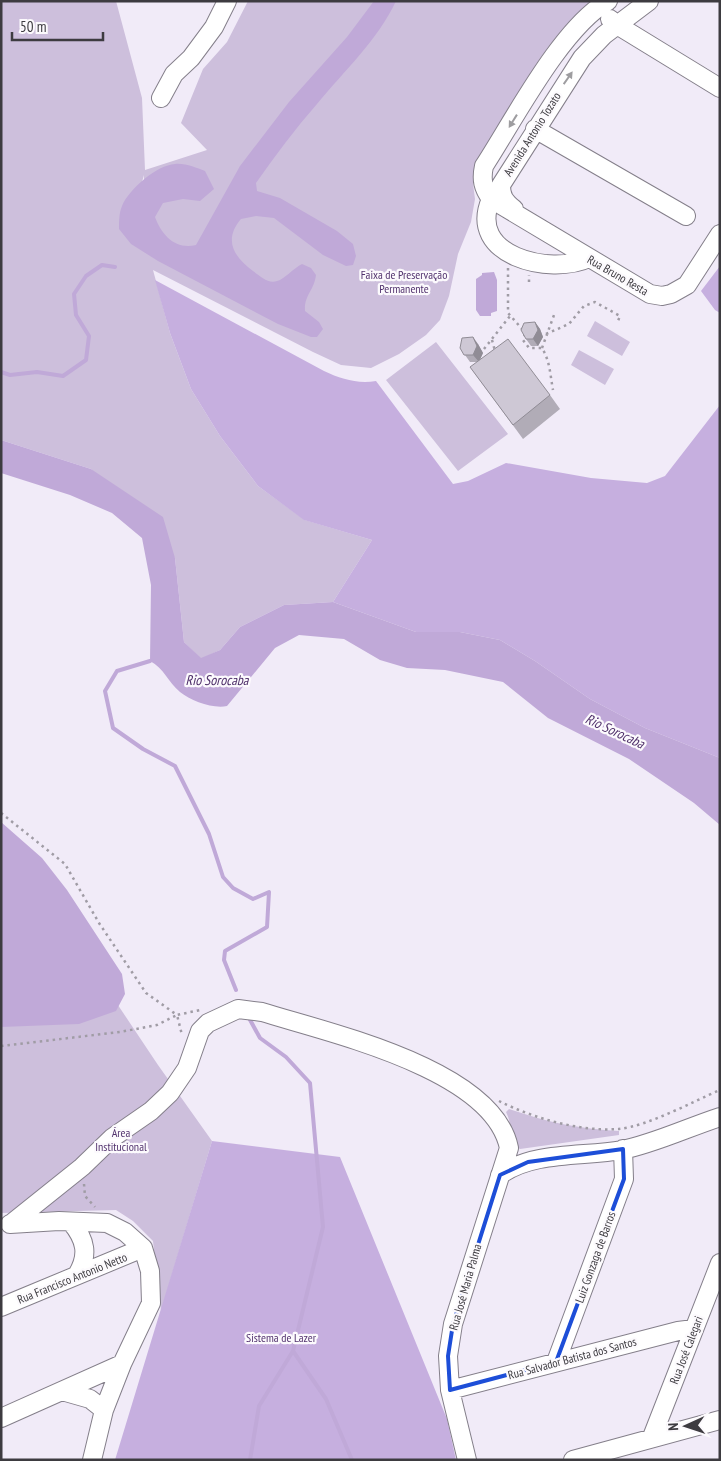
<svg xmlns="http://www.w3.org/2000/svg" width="721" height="1461" font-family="'PT Sans Narrow',sans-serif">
<rect width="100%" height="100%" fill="#f1ebf8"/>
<path fill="#cdbfdc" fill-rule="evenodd" d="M1 1H116L142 98 145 170 207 150 181 123 203 69 227 42 248 1H591C541 42 510 110 477 164L473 184 475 199 471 222 458 254 449 296 440 320 426 335 399 354 371 368 341 365 313 352 153 270 170 333 191 389 220 436 258 486 305 520 372 540 333 602 284 605 240 627 220 650 201 659 184 642 175 558 91 469 1 440ZM144 175V223L123 205 142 182Z
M595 321 630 342 622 356 587 336Z
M436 342 508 434 458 471 386 380Z
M579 350 614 369 605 385 571 365Z
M1 830 158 1065 212 1141 161 1311 153 1241 133 1221 116 1210 1 1213Z
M509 1109C547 1122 579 1129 619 1131V1135L520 1149C511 1144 512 1123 506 1112Z"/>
<path fill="#c6afdf" d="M720 266V313L715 310 701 291Z
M155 280 324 371C341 379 357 384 376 381L453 484 468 481 506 463 591 478 647 483 665 476 720 405V758L645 728 590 699 535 661 500 640 460 632H416L333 602 372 540 304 520 258 486 220 436 191 389 170 333Z
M212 1141 340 1157 447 1419 456 1460H115Z"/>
<path fill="#c0a9d8" d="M374 1H396C377 41 345 70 317 104 295 129 275 156 256 183L257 191 280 198 337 231 353 244 356 256 353 265 346 266 323 255 274 218 256 216 241 219C223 240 234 257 253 271 260 276 268 284 277 281 283 280 294 268 302 264L311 268 316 275C314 291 304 295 305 311L319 322 323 329 317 337H311L278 324 158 261 131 244 119 229C119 222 119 213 122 206 129 189 157 165 175 164 186 163 196 168 205 171L214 189 200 201 183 199 163 203 155 217C162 236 176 250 196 245L240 166 289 102 347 37Z
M494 272 497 280V311L491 313V316H480L476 310V279L482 275V273Z
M1 440 91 469 163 517 175 558 184 642 201 658 220 650 240 627 284 605 333 602 416 632H460L500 640 535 661 590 699 645 728 720 758V825L694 803 629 759 548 718 503 682 445 670 407 668 380 660 344 639 299 635 275 648 227 706C213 709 191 701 180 692 168 682 164 668 150 661L151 585 142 538 112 513 70 495 1 473Z
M1 822 42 858 67 890 122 974 125 994 116 1011 79 1024 1 1027Z"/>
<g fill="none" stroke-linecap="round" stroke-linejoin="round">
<path stroke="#c0a9d8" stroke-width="4" d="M1 372 10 375 37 372 63 376 86 360 89 336 76 315 74 294 86 276 102 265 115 267
M150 661 117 671 105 691 113 728 143 749 175 766 209 834 223 877 233 888 253 899 269 892 267 927 225 951 224 960 236 990
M249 1018 260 1038 286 1057 310 1083 323 1227 293 1351 326 1399 352 1460
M250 1460 259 1406 293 1351"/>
<defs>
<path id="minor" d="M608 1C561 28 514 120 484 166 481 180 483 188 491 199L650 294 662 296 671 294 687 285 720 234
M610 19 617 25 720 88
M161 98 174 74 191 58 214 27 227 1
M535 129 686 216
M491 199C466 256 550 276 589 258
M514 209C505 202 501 197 501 185L582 58 604 35 649 1
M500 1175C533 1151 583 1157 622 1150 653 1144 689 1127 720 1117
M71 1222C86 1240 89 1255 77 1275
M12 1223 82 1167 112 1138 151 1111 170 1093 187 1068 200 1031 208 1023 238 1009 262 1012C329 1033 493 1069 509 1148L453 1324 448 1356 450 1390 467 1460
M10 1224 59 1221 107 1223 125 1232 143 1248
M1 1307 143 1248
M556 1362 624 1179 623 1149
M450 1390 678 1331 694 1329
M62 1391 90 1399 104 1410
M1 1418 122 1364
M652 1437 720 1263
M92 1460 104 1410 122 1364 151 1303 150 1271 143 1248
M573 1460 720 1420"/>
</defs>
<use href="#minor" stroke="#847f8a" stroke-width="20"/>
<path stroke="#a09ca5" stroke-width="2.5" stroke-dasharray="2.5 4" stroke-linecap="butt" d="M508 268V313L523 330
M529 282V275
M525 334 523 340 529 348H542C550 361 550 374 553 390
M546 334 569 324 584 306 595 302 620 316 618 321
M492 340 495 351
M542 348 554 315
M484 349 510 316
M1 813 65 864 99 923 146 993 177 1015 200 1010
M1 1046 120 1032 157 1025 177 1015 182 1035
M499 1101C533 1118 580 1132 619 1129 648 1126 692 1102 720 1090
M84 1184 85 1196 95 1207"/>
<use href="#minor" stroke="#fff" stroke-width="18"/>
</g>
<path fill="#b1acb7" d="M535 322 540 329 543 337 538 346H531L526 339Z
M478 344 483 353 479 361 550 395 560 409 523 439 470 367 478 362H470L460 348Z"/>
<path fill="#908c95" d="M535 322 540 329 543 337 538 346 533 339Z
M473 337 478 344 483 353 479 362 473 355Z"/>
<path fill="#cec8d5" stroke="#908c95" d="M535 322 538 330 533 339H526L521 330 524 323Z
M473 337 477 346 473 355H464L460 348 462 338Z
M508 339 550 395 513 425 470 367Z"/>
<defs><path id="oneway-solid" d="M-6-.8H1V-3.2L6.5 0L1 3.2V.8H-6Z" transform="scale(1.25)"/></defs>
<g fill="#9e9da0">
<use href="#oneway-solid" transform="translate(568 78) rotate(-55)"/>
<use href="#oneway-solid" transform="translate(513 121) rotate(122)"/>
</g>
<path fill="none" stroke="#1d4ed8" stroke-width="4" stroke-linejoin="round" d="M623 1149 624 1179 556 1362 450 1390 448 1356 453 1324 500 1175 528 1162Z"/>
<g text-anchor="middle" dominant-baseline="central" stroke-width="4.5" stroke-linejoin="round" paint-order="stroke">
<g font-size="12" fill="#3d3b40" stroke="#fcfafd">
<text transform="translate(532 134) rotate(-58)">Avenida Antonio Tozato</text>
<text transform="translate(618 275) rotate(30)">Rua Bruno Resta</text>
<text transform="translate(595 1257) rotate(-70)">Luiz Gonzaga de Barros</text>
<text transform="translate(72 1278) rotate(-22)">Rua Francisco Antonio Netto</text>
<text transform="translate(465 1287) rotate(-74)">Rua José Maria Palma</text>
<text transform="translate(686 1350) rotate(-69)">Rua José Calegari</text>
<text transform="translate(572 1358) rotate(-15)">Rua Salvador Batista dos Santos</text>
</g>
<g font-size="12" fill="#52336e" stroke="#fcfafd">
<text x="404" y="274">Faixa de Preservação<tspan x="404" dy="14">Permanente</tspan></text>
<text x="121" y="1132">Área<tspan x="121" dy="14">Institucional</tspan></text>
<text x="281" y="1337">Sistema de Lazer</text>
</g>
<g font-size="14" font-style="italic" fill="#4f306a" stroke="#fcfafd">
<text x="217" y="680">Rio Sorocaba</text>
<text transform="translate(615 731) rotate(25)">Rio Sorocaba</text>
</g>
</g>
<rect width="721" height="1461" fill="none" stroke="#3d3b40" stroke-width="5"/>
<g transform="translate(686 1426) rotate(267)" stroke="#fcfafd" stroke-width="4" paint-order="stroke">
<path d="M0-4L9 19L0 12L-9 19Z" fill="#3d3b40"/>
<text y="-8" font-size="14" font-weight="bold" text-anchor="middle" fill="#3d3b40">N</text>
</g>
<path d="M12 32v8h91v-8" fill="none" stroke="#3d3b40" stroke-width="2.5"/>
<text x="20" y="32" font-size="15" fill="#3d3b40" stroke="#fcfafd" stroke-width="4" paint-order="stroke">50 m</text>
</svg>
